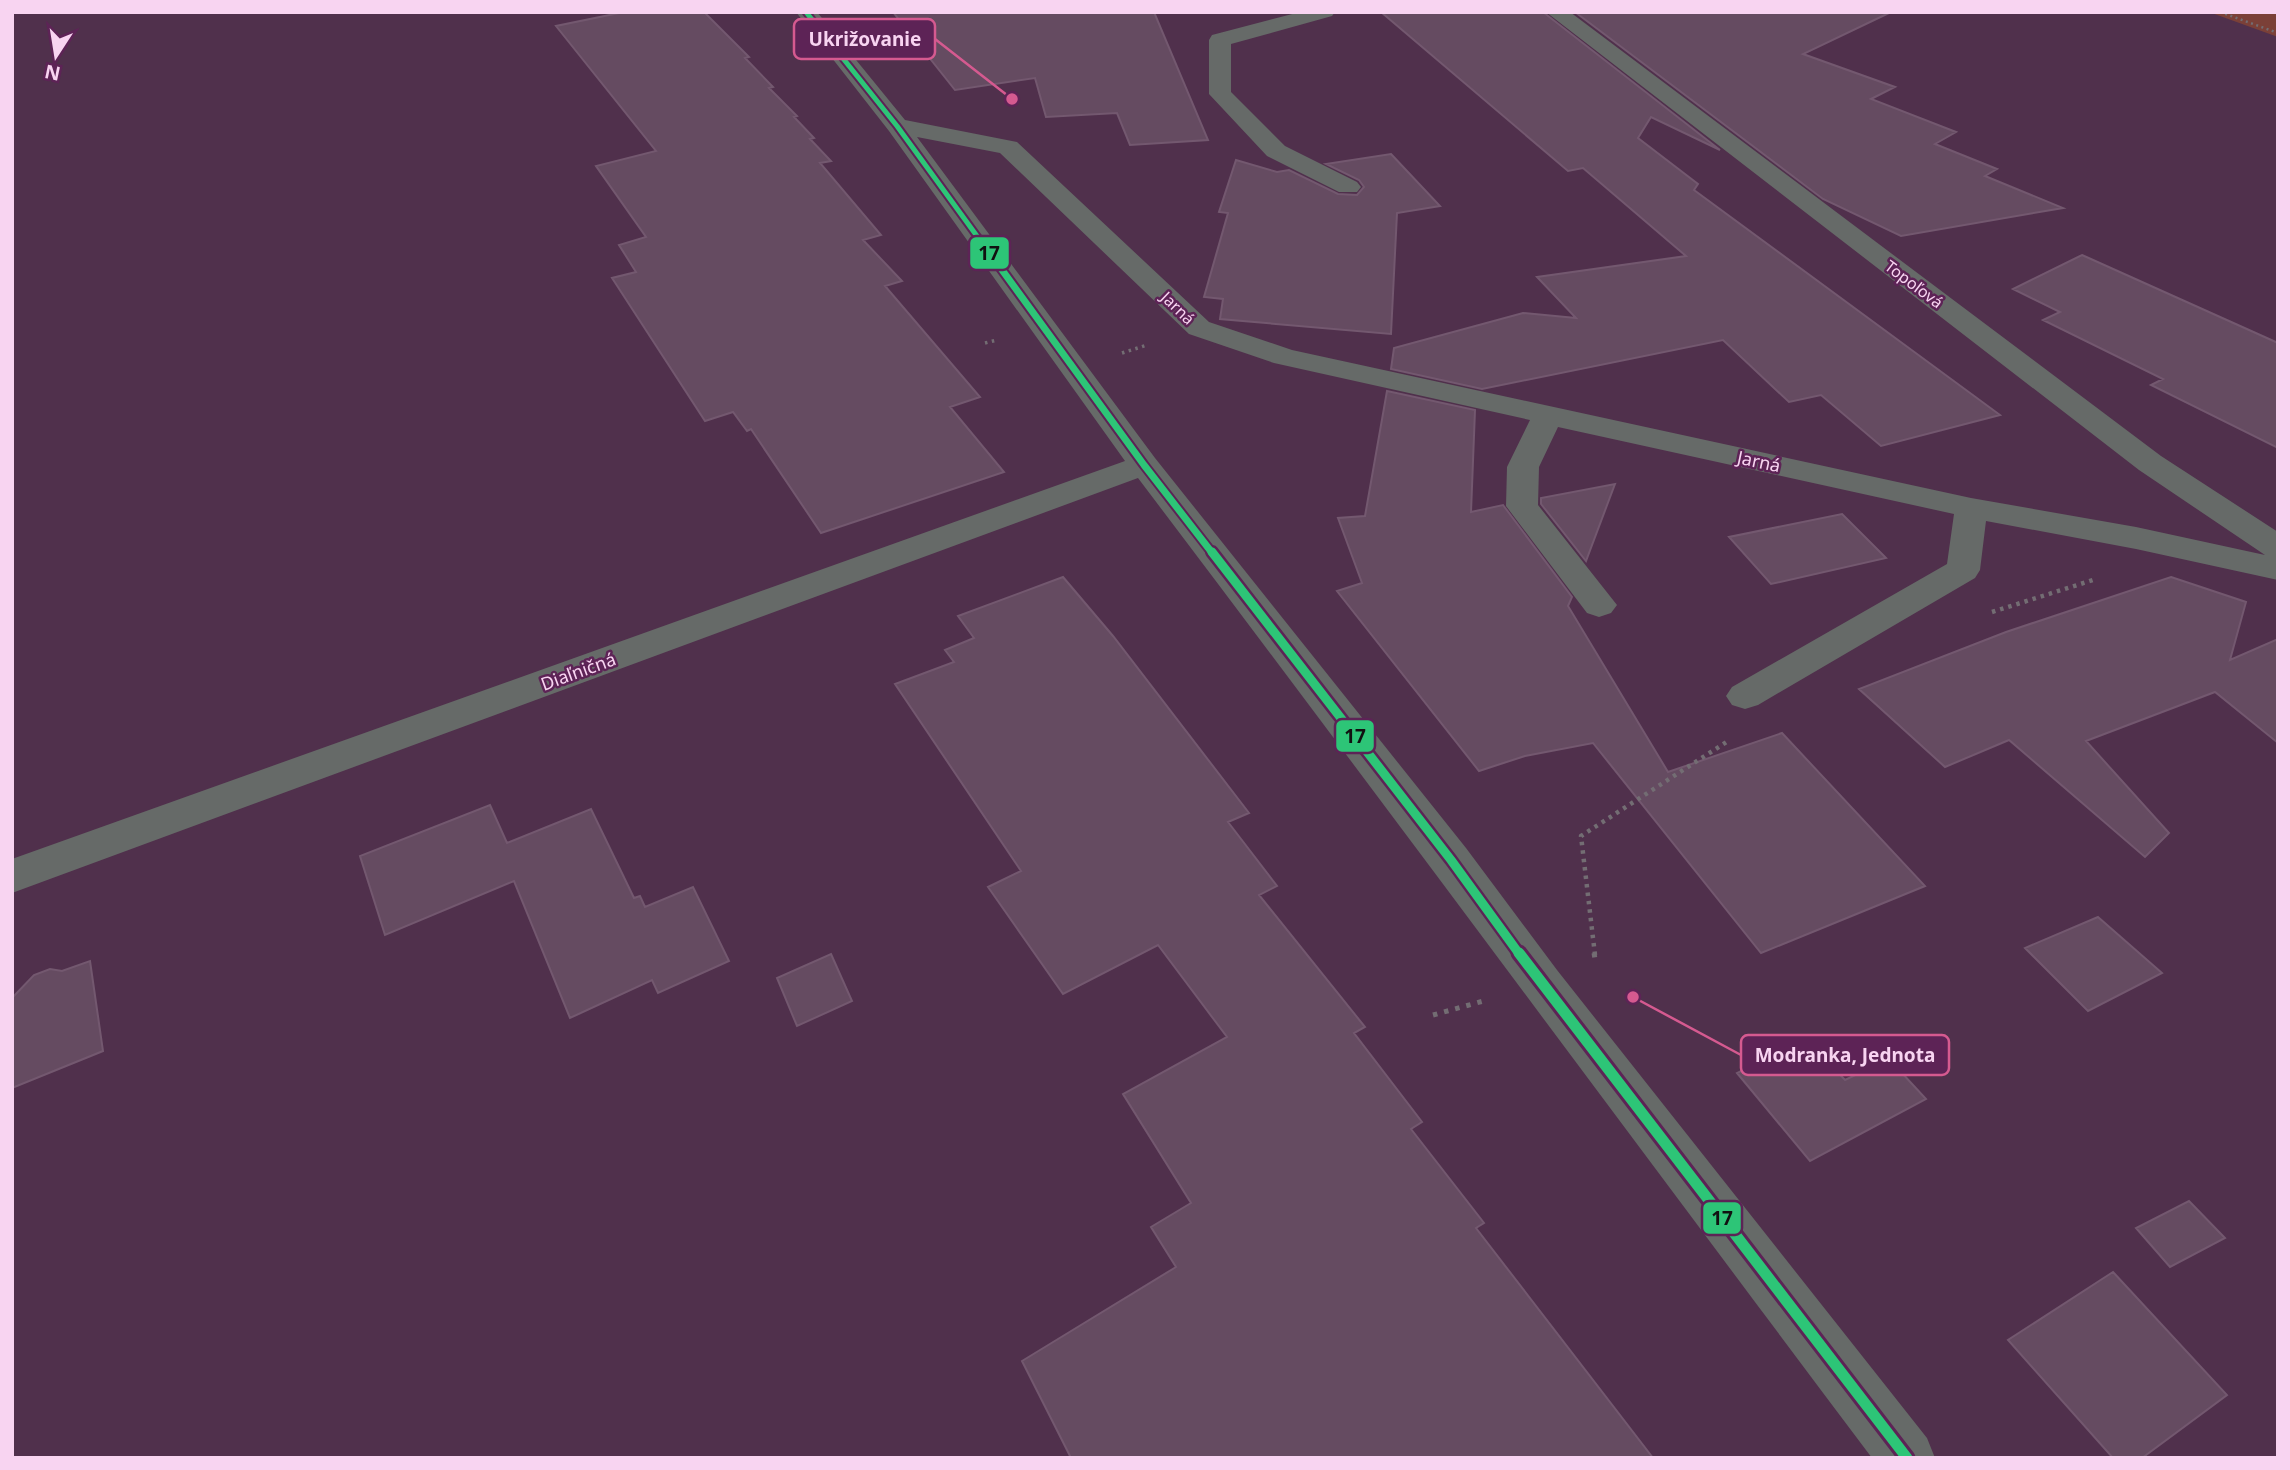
<svg xmlns="http://www.w3.org/2000/svg" width="2290" height="1470" font-family="'Noto Sans',sans-serif">
<rect width="100%" height="100%" fill="#50304c"/>
<path fill="#7b4038" d="M2209 12H2278V37Z"/>
<path fill="#654b61" stroke="#73586f" stroke-width="2" d="M624 12H704L749 57 745 58 773 87 769 88 797 116 794 117 814 138 810 139 831 161 820 163 881 235 863 240 902 281 885 286 980 397 950 407 1004 472 821 533 751 429 747 431 733 412 705 421 612 278 636 272 619 245 646 237 596 166 656 151 556 26Z
M893 12H1154L1208 140 1130 145 1117 113 1046 117 1035 78 955 90Z
M1381 12H1543L1720 150 1651 117 1638 138 1698 184 1694 190 2000 415 1881 446 1821 395 1789 402 1723 340 1482 389 1391 369 1394 348 1523 313 1576 318 1537 277 1686 256 1583 168 1568 171Z
M1575 12H1891L1803 54 1895 87 1871 99 1956 132 1935 144 1997 169 1985 176 2063 208 1901 236 1823 199Z
M1391 154 1440 206 1397 213 1391 334 1220 319 1223 299 1204 297 1228 213 1219 212 1236 160 1277 172 1289 170 1338 194 1357 195 1364 187 1359 180 1326 164Z
M2082 255 2278 343V448L2151 385 2163 379 2043 320 2060 312 2013 289Z
M1387 391 1475 410 1471 512 1503 505 1572 597 1568 606 1668 772 1782 733 1925 886 1761 953 1593 743 1525 756 1479 771 1337 591 1362 583 1338 518 1365 516Z
M1615 484 1586 561 1541 504V498Z
M1842 514 1886 558 1771 584 1729 537Z
M1063 577 1113 636 1249 813 1228 822 1277 886 1259 895 1365 1027 1354 1033 1422 1122 1411 1129 1484 1223 1476 1228 1653 1458H1071L1022 1361 1176 1267 1151 1227 1191 1203 1123 1094 1227 1037 1158 945 1063 994 988 887 1021 871 895 684 954 662 945 650 974 638 958 616Z
M2171 577 2246 602 2230 660 2278 639V743L2215 692 2086 741 2169 833 2145 857 2009 740 1945 767 1859 689 2006 632Z
M490 805 507 843 591 809 634 898 640 896 645 907 693 887 729 961 658 993 652 980 570 1018 514 881 385 935 360 856Z
M2098 917 2162 973 2088 1011 2025 948Z
M831 954 852 1001 797 1026 777 978Z
M90 961 103 1051 12 1088V998L34 975 50 969 62 971Z
M1807 1039 1845 1080 1889 1059 1926 1099 1810 1161 1737 1073Z
M2189 1201 2225 1238 2170 1267 2136 1228Z
M2113 1272 2227 1395 2142 1458H2113L2008 1340Z"/>
<g fill="none" stroke-linecap="round" stroke-linejoin="round">
<path stroke="#736d73" stroke-width="2.5" stroke-dasharray="2 3.5" stroke-linecap="butt" d="M2220 12 2278 33"/>
<path stroke="#736d73" stroke-width="3.5" stroke-dasharray="2.5 4.5" stroke-linecap="butt" d="M985 343 997 340
M1122 353 1147 345"/>
<path stroke="#736d73" stroke-width="4.5" stroke-dasharray="3.5 5" stroke-linecap="butt" d="M1992 612 2093 580
M1595 955 1581 836 1728 741"/>
<path stroke="#736d73" stroke-width="5" stroke-dasharray="4.5 7" stroke-linecap="butt" d="M1594 953 1595 959
M1433 1015 1487 1000"/>
<path fill="#666a68" fill-rule="evenodd" d="M796 12H817L905 120 1017 142 1209 322 1292 350 1971 498 2136 527 2265 555 2139 470 1546 12H1570L2161 456 2278 532V580L2136 549 1986 521 1980 570 1975 578 1758 705 1745 709 1732 705 1726 696 1732 687 1947 564 1954 514 1558 427 1539 467 1538 505 1617 605 1611 613 1599 617 1587 613 1506 506 1507 467 1530 420 1274 363 1189 334 1000 153 917 137 1155 458 1466 848 1557 970 1927 1438 1935 1458H1872C1627 1132 1384 803 1138 478L12 893V859L1125 461 889 131Z
M1300 12H1335L1332 16 1231 44V92L1285 146 1357 182 1361 187 1357 192H1339L1267 156 1209 94V40L1212 35Z"/>
<defs>
<path id="bus-1-far3" d="M806 12 897 126 982 243"/>
<path id="bus-1-far2" d="M981 241 1144 465 1213 554"/>
<path id="bus-1-far1" d="M1212 552 1451 860 1520 955"/>
<path id="bus-1" d="M1519 953 1907 1458"/>
</defs>
<use href="#bus-1-far3" stroke="#5d2356" stroke-width="9"/>
<use href="#bus-1-far2" stroke="#5d2356" stroke-width="11"/>
<use href="#bus-1-far1" stroke="#5d2356" stroke-width="14"/>
<use href="#bus-1" stroke="#5d2356" stroke-width="17"/>
<use href="#bus-1-far3" stroke="#2dc577" stroke-width="5"/>
<use href="#bus-1-far2" stroke="#2dc577" stroke-width="7"/>
<use href="#bus-1-far1" stroke="#2dc577" stroke-width="9"/>
<use href="#bus-1" stroke="#2dc577" stroke-width="11"/>
</g>
<g text-anchor="middle" dominant-baseline="central" stroke-width="5" stroke-linejoin="round" paint-order="stroke">
<g font-size="16" fill="#f8d4f1" stroke="#5d2356">
<text transform="translate(1914 284) rotate(37)">Topoľová</text>
<text transform="translate(1178 308) rotate(44)">Jarná</text>
</g>
<g font-size="18" fill="#f8d4f1" stroke="#5d2356">
<text transform="translate(1759 461) rotate(12)">Jarná</text>
<text transform="translate(578 671) rotate(-20)">Diaľničná</text>
</g>
</g>
<path fill="none" stroke="#d55a90" stroke-width="2.5" d="M1012 99L935 39M1633 997L1741 1055"/>
<g fill="#d55a90" stroke="#5d2356" stroke-width="2.5">
<circle cx="1012" cy="99" r="7"/>
<circle cx="1633" cy="997" r="7"/>
</g>
<g fill="#5d2356" stroke="#d55a90" stroke-width="2.5">
<rect x="794" y="19" width="141" height="40" rx="7"/>
<rect x="1741" y="1035" width="208" height="40" rx="7"/>
</g>
<g font-size="19" text-anchor="middle" font-weight="bold" fill="#f8d4f1">
<text x="865" y="46">Ukrižovanie</text>
<text x="1845" y="1062">Modranka, Jednota</text>
</g>
<g stroke="#5d2356" stroke-width="2.5">
<rect x="969" y="236" width="41" height="34" rx="7" fill="#2dc577"/>
<rect x="1335" y="719" width="40" height="34" rx="7" fill="#2dc577"/>
<rect x="1702" y="1201" width="40" height="34" rx="7" fill="#2dc577"/>
</g>
<g font-size="19" text-anchor="middle" font-weight="bold" fill="#111">
<text x="989" y="260">17</text>
<text x="1355" y="743">17</text>
<text x="1722" y="1225">17</text>
</g>
<rect width="2290" height="1470" fill="none" stroke="#f8d4f1" stroke-width="28"/>
<g transform="translate(56 56) rotate(192)" stroke="#5d2356" stroke-width="5" paint-order="stroke">
<path d="M0-5L12 26L0 18L-12 26Z" fill="#f8d4f1"/>
<text y="-10" font-size="19" font-weight="bold" text-anchor="middle" fill="#f8d4f1">N</text>
</g>
</svg>
